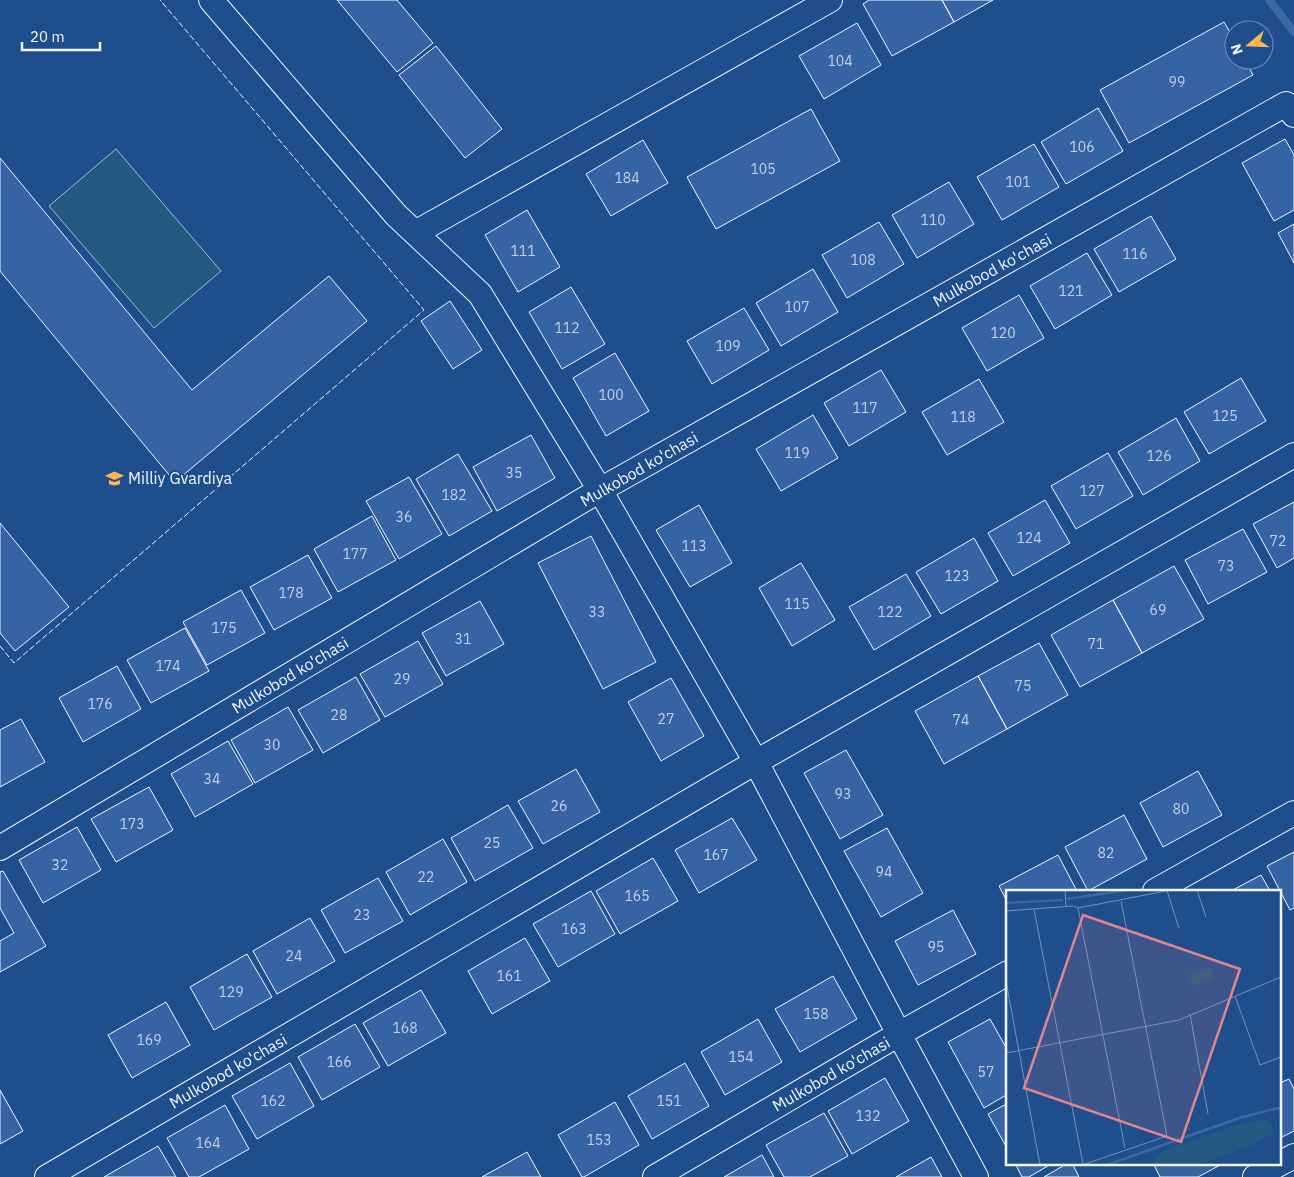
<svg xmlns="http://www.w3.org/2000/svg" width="1294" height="1177" font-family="'IBM Plex Sans',sans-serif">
<rect width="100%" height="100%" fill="#1f4e8c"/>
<path fill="#245a82" stroke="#a8bbd7" d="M116 149 221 271 154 328 49 206Z"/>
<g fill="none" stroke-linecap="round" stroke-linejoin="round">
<path stroke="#3b69a3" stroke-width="8" d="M1269 0 1294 32"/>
</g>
<path fill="#3563a3" stroke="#f2f6ff" d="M337 0H397L433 43 397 72Z
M869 0H942L954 22 892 56 863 4Z
M942 0H993L954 22Z
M1224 22 1234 39V60H1245L1253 75 1129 143 1100 90Z
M857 23 881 65 824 99 799 56Z
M436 46 502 129 465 158 399 75Z
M1098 108 1123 151 1066 184 1041 142Z
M811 109 840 161 716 229 687 177Z
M1285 139 1294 155V210L1274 221 1242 163Z
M643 140 668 183 611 216 586 174Z
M1034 144 1059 187 1002 220 977 177Z
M0 158 192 390 329 276 367 321 175 482 0 271Z
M949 182 974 224 917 258 892 215Z
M527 210 560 267 518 292 485 235Z
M1151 216 1176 259 1119 292 1094 249Z
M879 222 904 264 847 298 822 255Z
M1294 224V263L1278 233Z
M1087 253 1112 295 1055 329 1030 286Z
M813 269 838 312 781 346 756 303Z
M571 287 605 344 562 369 529 312Z
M1019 295 1044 338 987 371 962 328Z
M450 301 482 350 453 369 421 321Z
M744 308 769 350 712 384 687 341Z
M615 353 649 411 606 436 573 378Z
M881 370 906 412 849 446 824 403Z
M1241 378 1266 421 1209 454 1184 412Z
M979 379 1004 422 947 455 922 412Z
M813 415 838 458 781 491 756 449Z
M1176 418 1200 461 1143 495 1118 452Z
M531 435 555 478 497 511 473 467Z
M1108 453 1133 496 1076 529 1051 486Z
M458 454 492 511 449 536 416 479Z
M409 477 442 534 399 559 366 501Z
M1045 500 1070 543 1013 576 988 533Z
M1294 502V558L1277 568 1253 524Z
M699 505 732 563 690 587 656 530Z
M372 516 396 560 338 592 314 549Z
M0 523 69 607 15 651 0 633Z
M1243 529 1267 572 1208 604 1185 560Z
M591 536 656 662 603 689 538 563Z
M974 538 998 581 941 614 916 572Z
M308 555 332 598 274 630 250 587Z
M801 563 835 620 792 646 759 588Z
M1174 566 1204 619 1142 653 1113 600Z
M906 574 931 616 874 650 849 607Z
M241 590 265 633 207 665 183 622Z
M1113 600 1142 653 1080 687 1051 635Z
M480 601 504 644 446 676 422 633Z
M185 628 209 671 151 703 127 660Z
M418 641 443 684 385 717 360 674Z
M1039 643 1068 695 1007 729 978 676Z
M117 666 141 709 83 742 59 698Z
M978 676 1007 729 944 764 915 711Z
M356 677 380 720 323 753 298 710Z
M671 678 704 736 661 761 628 702Z
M288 707 313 750 255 783 231 740Z
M21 719 45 762 0 787V730Z
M228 741 253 784 195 817 171 774Z
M846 750 883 815 840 839 804 773Z
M576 769 600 812 543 844 518 801Z
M1198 771 1222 815 1163 847 1140 803Z
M149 787 173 830 116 862 91 819Z
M508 805 533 848 475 881 451 838Z
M1124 815 1147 859 1088 891 1065 847Z
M732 818 757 860 699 893 675 850Z
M77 827 101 870 43 903 19 860Z
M887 828 923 893 881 917 844 851Z
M443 839 467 882 410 915 386 872Z
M1294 852V908L1290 910 1267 866Z
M1058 855 1077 891H1008V903L999 886Z
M653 858 678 901 620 934 596 891Z
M3 871 46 946 0 972V941L14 933 0 908V872Z
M1261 875 1270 891H1231Z
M378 878 403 921 345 953 321 910Z
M591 891 615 934 558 967 533 924Z
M953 910 976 954 918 985 895 941Z
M310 918 335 961 277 994 253 951Z
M525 938 550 981 492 1014 468 971Z
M247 954 272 997 214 1030 190 987Z
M833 976 857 1019 800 1052 775 1009Z
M421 990 446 1033 388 1066 363 1023Z
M166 1002 190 1045 132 1078 108 1035Z
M758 1019 782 1062 725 1095 701 1052Z
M990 1019 1008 1051V1094L984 1108 948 1042Z
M355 1024 380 1067 322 1100 298 1057Z
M290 1063 314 1106 257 1139 232 1096Z
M685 1063 709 1106 652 1139 628 1096Z
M885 1078 909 1121 852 1154 828 1111Z
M1289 1079 1294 1089V1131L1280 1138V1083Z
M0 1090 23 1131 0 1144Z
M615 1102 639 1145 584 1177H582L558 1135Z
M1008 1103V1150L988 1114Z
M225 1105 249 1149 199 1177H189L167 1138Z
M824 1113 848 1156 810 1177H784L766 1145Z
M158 1146 176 1177H104Z
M527 1152 541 1177H482Z
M762 1155 774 1177H724Z
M931 1157 942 1177H896Z
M1015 1163H1053L1029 1177H1022Z
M1068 1163H1072L1079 1177H1044Z
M1153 1163H1224L1198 1177H1160Z"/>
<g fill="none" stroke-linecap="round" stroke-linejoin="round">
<defs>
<path id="minor" d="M211 0 396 215 480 294 600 490 756 762 899 1034 976 1177
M415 233 830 0
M0 848 600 490 1286 104 1294 115
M1155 891 1294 813
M47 1177 756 762 1294 455
M655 1177 899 1034 1008 973
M1255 1177 1294 1156"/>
</defs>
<use href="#minor" stroke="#f2f6ff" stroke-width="26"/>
<use href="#minor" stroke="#1f4e8c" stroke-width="24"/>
<path stroke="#f2f6ff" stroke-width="1" stroke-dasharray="6 2.5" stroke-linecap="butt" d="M0 646 14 663 424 310 160 0"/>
</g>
<defs>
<symbol id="university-bare" viewBox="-9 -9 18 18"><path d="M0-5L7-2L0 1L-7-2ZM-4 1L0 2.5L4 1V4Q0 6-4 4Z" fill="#ffb74d" stroke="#1f4e8c" stroke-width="2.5" paint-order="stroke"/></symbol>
</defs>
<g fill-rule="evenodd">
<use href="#university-bare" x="102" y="466" width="25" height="25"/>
</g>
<g text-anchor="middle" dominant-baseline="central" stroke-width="4" stroke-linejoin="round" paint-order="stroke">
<g font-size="14" fill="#c3d1e8">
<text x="840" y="61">104</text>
<text x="1177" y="82">99</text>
<text x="1082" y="147">106</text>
<text x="763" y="169">105</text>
<text x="627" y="178">184</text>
<text x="1018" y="182">101</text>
<text x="933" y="220">110</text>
<text x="523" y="251">111</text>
<text x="1135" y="254">116</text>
<text x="863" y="260">108</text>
<text x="1071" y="291">121</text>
<text x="797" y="307">107</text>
<text x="567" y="328">112</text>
<text x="1003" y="333">120</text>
<text x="728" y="346">109</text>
<text x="611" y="395">100</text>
<text x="865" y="408">117</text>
<text x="1225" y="416">125</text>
<text x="963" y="417">118</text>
<text x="797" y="453">119</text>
<text x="1159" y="456">126</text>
<text x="514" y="473">35</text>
<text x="1092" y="491">127</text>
<text x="454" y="495">182</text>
<text x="404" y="517">36</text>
<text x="1029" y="538">124</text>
<text x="1278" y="541">72</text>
<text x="694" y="546">113</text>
<text x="355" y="554">177</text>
<text x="1226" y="566">73</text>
<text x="957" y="576">123</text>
<text x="291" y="593">178</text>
<text x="797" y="604">115</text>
<text x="1158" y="610">69</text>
<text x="597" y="612">33</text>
<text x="890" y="612">122</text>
<text x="224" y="628">175</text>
<text x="463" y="639">31</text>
<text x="1096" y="644">71</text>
<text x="168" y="666">174</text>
<text x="402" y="679">29</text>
<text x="1023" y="686">75</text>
<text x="100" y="704">176</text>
<text x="339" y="715">28</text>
<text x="666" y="719">27</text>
<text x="961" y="720">74</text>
<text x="272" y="745">30</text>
<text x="212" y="779">34</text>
<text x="843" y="794">93</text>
<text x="559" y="806">26</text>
<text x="1181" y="809">80</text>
<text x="132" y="824">173</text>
<text x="492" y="843">25</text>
<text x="1106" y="853">82</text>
<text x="716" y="855">167</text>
<text x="60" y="865">32</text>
<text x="884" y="872">94</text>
<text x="426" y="877">22</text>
<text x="637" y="896">165</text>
<text x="362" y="915">23</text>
<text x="574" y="929">163</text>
<text x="936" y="947">95</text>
<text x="294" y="956">24</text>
<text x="509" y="976">161</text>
<text x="231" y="992">129</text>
<text x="816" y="1014">158</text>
<text x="405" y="1028">168</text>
<text x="149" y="1040">169</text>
<text x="741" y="1057">154</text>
<text x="339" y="1062">166</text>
<text x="986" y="1072">57</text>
<text x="273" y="1101">162</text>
<text x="669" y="1101">151</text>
<text x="868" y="1116">132</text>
<text x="599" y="1140">153</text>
<text x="208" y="1143">164</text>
</g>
<g font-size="16" fill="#f2f6ff" stroke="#1f4e8c">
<text transform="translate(992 270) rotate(-29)">Mulkobod ko'chasi</text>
<text transform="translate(639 469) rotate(-30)">Mulkobod ko'chasi</text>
<text transform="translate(290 675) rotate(-31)">Mulkobod ko'chasi</text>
<text transform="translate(228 1071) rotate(-30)">Mulkobod ko'chasi</text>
<text transform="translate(831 1074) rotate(-30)">Mulkobod ko'chasi</text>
</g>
<g font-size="16" fill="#f2f6ff" stroke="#1f4e8c" text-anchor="start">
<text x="128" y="478">Milliy Gvardiya</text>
</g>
</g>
<g transform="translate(1006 890)">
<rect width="275" height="275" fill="#1f4e8c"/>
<path d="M204 77 209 88 188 96 183 85ZM259 230 266 234 267 243 248 254 193 275H145L154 263 167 257 235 234Z" fill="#245a82"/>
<path fill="none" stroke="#3b69a3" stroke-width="2.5" d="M61 9 122 0M0 13 57 10M101 275 233 228 272 218 275 220"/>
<path fill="none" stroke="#7391ba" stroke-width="1" d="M59 0 60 16M191 0 200 27M161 1 173 38M72 18 119 258M28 19 77 274M0 21 67 16 72 18 165 0M0 91 34 275M229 106 254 175 275 167M184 124 202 224M0 163 173 130 275 87M76 275 161 246 115 11"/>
<path fill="#e38589" fill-opacity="0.15" stroke="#e38589" stroke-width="2.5" d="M77 25 234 79 175 252 18 198Z"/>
<rect width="275" height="275" fill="none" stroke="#f2f6ff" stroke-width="2.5"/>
</g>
<g transform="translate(1249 45) rotate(251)"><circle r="24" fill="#1f4e8c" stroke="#7391ba"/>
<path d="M0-4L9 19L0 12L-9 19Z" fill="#ffb74d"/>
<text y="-8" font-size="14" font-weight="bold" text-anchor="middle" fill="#f2f6ff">N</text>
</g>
<path d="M22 42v8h78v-8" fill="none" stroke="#f2f6ff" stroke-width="2.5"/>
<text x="30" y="42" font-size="15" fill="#f2f6ff" stroke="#1f4e8c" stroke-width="4" paint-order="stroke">20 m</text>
</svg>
